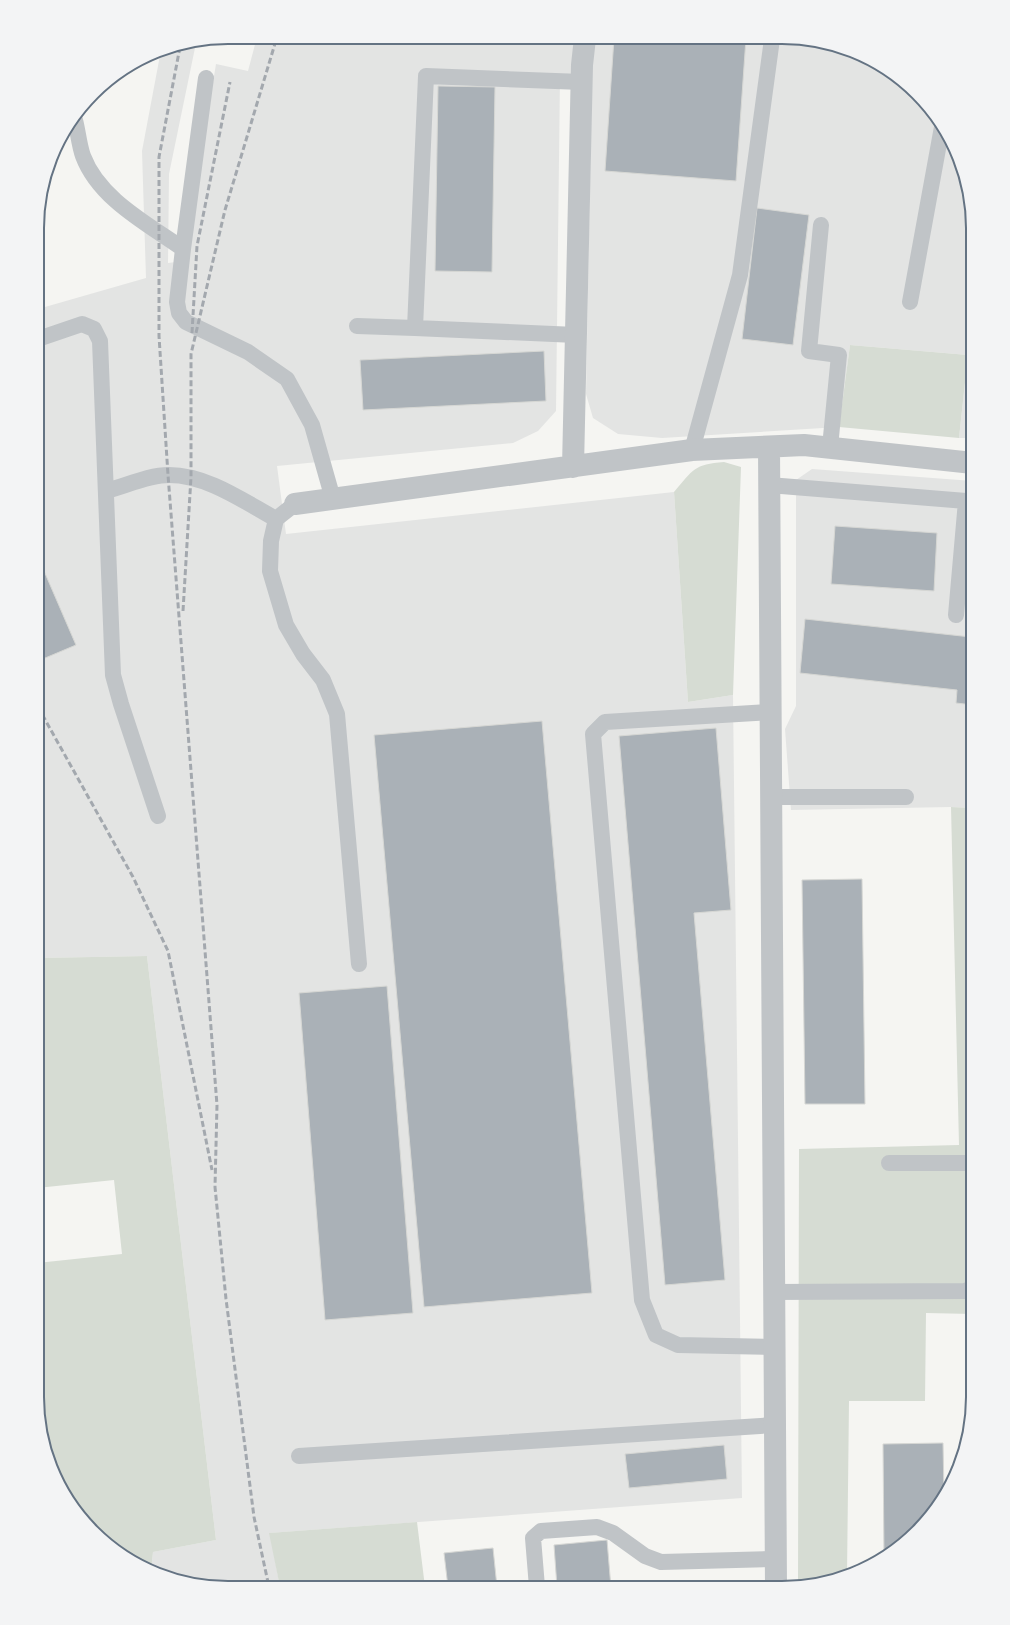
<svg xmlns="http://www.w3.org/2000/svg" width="1010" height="1625" font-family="'Noto Sans',sans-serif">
<rect width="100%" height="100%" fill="#f5f5f2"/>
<path fill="#e3e4e3" d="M257 37 807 39 855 52 898 77 934 112 959 155 973 228V438H959L968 355 850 345 839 427 662 438 618 434 593 418 586 394 592 77 560 75 556 411 538 431 513 443 277 466 286 534 674 492 688 702 733 695 742 1498 270 1533 280 1587 204 1586 155 1574 151 1571 153 1552 216 1540 147 956 38 958V309L146 278 142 151 161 50 196 43 169 174 168 263 184 261 216 64 248 71Z
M812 469 973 481V808L951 807 791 810 785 729 796 706V480Z"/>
<path fill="#d6dcd3" d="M850 345 968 355 959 438 839 427Z
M724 462 741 467 733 695 688 702 674 492C693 470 694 464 724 462Z
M951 807 973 808V1314L926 1313 925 1401H849L847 1575 798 1585 799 1149 959 1145Z
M147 956 216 1540 153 1552 151 1571 112 1549 77 1513 51 1470 37 1397V1263L122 1254 114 1180 37 1188 38 958Z
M417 1522 425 1587H280L269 1533Z"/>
<path fill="#aab1b7" stroke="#d6d7d4" d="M614 38H746L736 181 605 171Z
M438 86 495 87 492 272 435 271Z
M757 208 809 215 793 345 742 339Z
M544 351 546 401 363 410 360 360Z
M835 526 937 533 934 591 831 584Z
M38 557 76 645 38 661Z
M973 616V705L956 703 957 690 800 673 805 619 971 637Z
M542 721 592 1293 424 1307 374 735Z
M716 728 731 910 694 913 725 1280 665 1285 619 736Z
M862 879 865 1104H805L802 880Z
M387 986 413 1313 325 1320 299 993Z
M943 1443 944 1495 934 1513 898 1549 884 1556 883 1444Z
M724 1445 727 1479 629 1488 625 1454Z
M607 1540 611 1588 557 1587 554 1545Z
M493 1548 497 1587H448L444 1553Z"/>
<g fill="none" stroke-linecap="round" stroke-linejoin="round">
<path stroke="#c0c4c7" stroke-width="16" d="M206 78 183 249 177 302 179 313 186 322 248 352 287 379 312 425 333 499
M75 120C78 131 79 145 83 156 99 199 148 224 183 249
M821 225 809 351 839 355 830 447
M910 302 942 127
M357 326 415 328
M576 335 415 328 426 76 582 82
M38 339 82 324 94 329 100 341 113 675 121 704 158 816
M692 450 740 275 772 39
M769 485 966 501 956 615
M106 491C126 486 148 475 169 475 207 475 243 501 276 519
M295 504 276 519 271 541 270 571 286 625 303 654 323 680 337 714 359 964
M770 712 605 722 593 734 642 1300 656 1335 678 1345 774 1347
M771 797H906
M889 1163H973
M773 1292 965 1291 973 1288
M299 1456 774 1425
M537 1587 533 1538 541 1531 597 1527 613 1533 645 1556 661 1562 775 1559"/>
<path stroke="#c0c4c7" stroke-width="22" d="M769 447 776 1588
M573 467 582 65 585 38
M295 504 692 450 804 445 973 463"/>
<path stroke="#a3a8ae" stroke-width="3" stroke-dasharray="6 3" stroke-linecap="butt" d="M180 47 159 157V336L168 475 217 1105 215 1187 226 1299 254 1517 269 1587
M192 333 197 246 230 82
M183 611 191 477V354L225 210 277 37
M38 707 133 877 168 951 212 1170"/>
</g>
<path d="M0 0H1010V1625H0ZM228 44H782A184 184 0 0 1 966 228V1397A184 184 0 0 1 782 1581H228A184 184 0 0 1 44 1397V228A184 184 0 0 1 228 44Z" fill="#f3f4f5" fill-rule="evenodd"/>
<path fill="none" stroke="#647383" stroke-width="2" d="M228 44H782A184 184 0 0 1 966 228V1397A184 184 0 0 1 782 1581H228A184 184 0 0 1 44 1397V228A184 184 0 0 1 228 44Z"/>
</svg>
